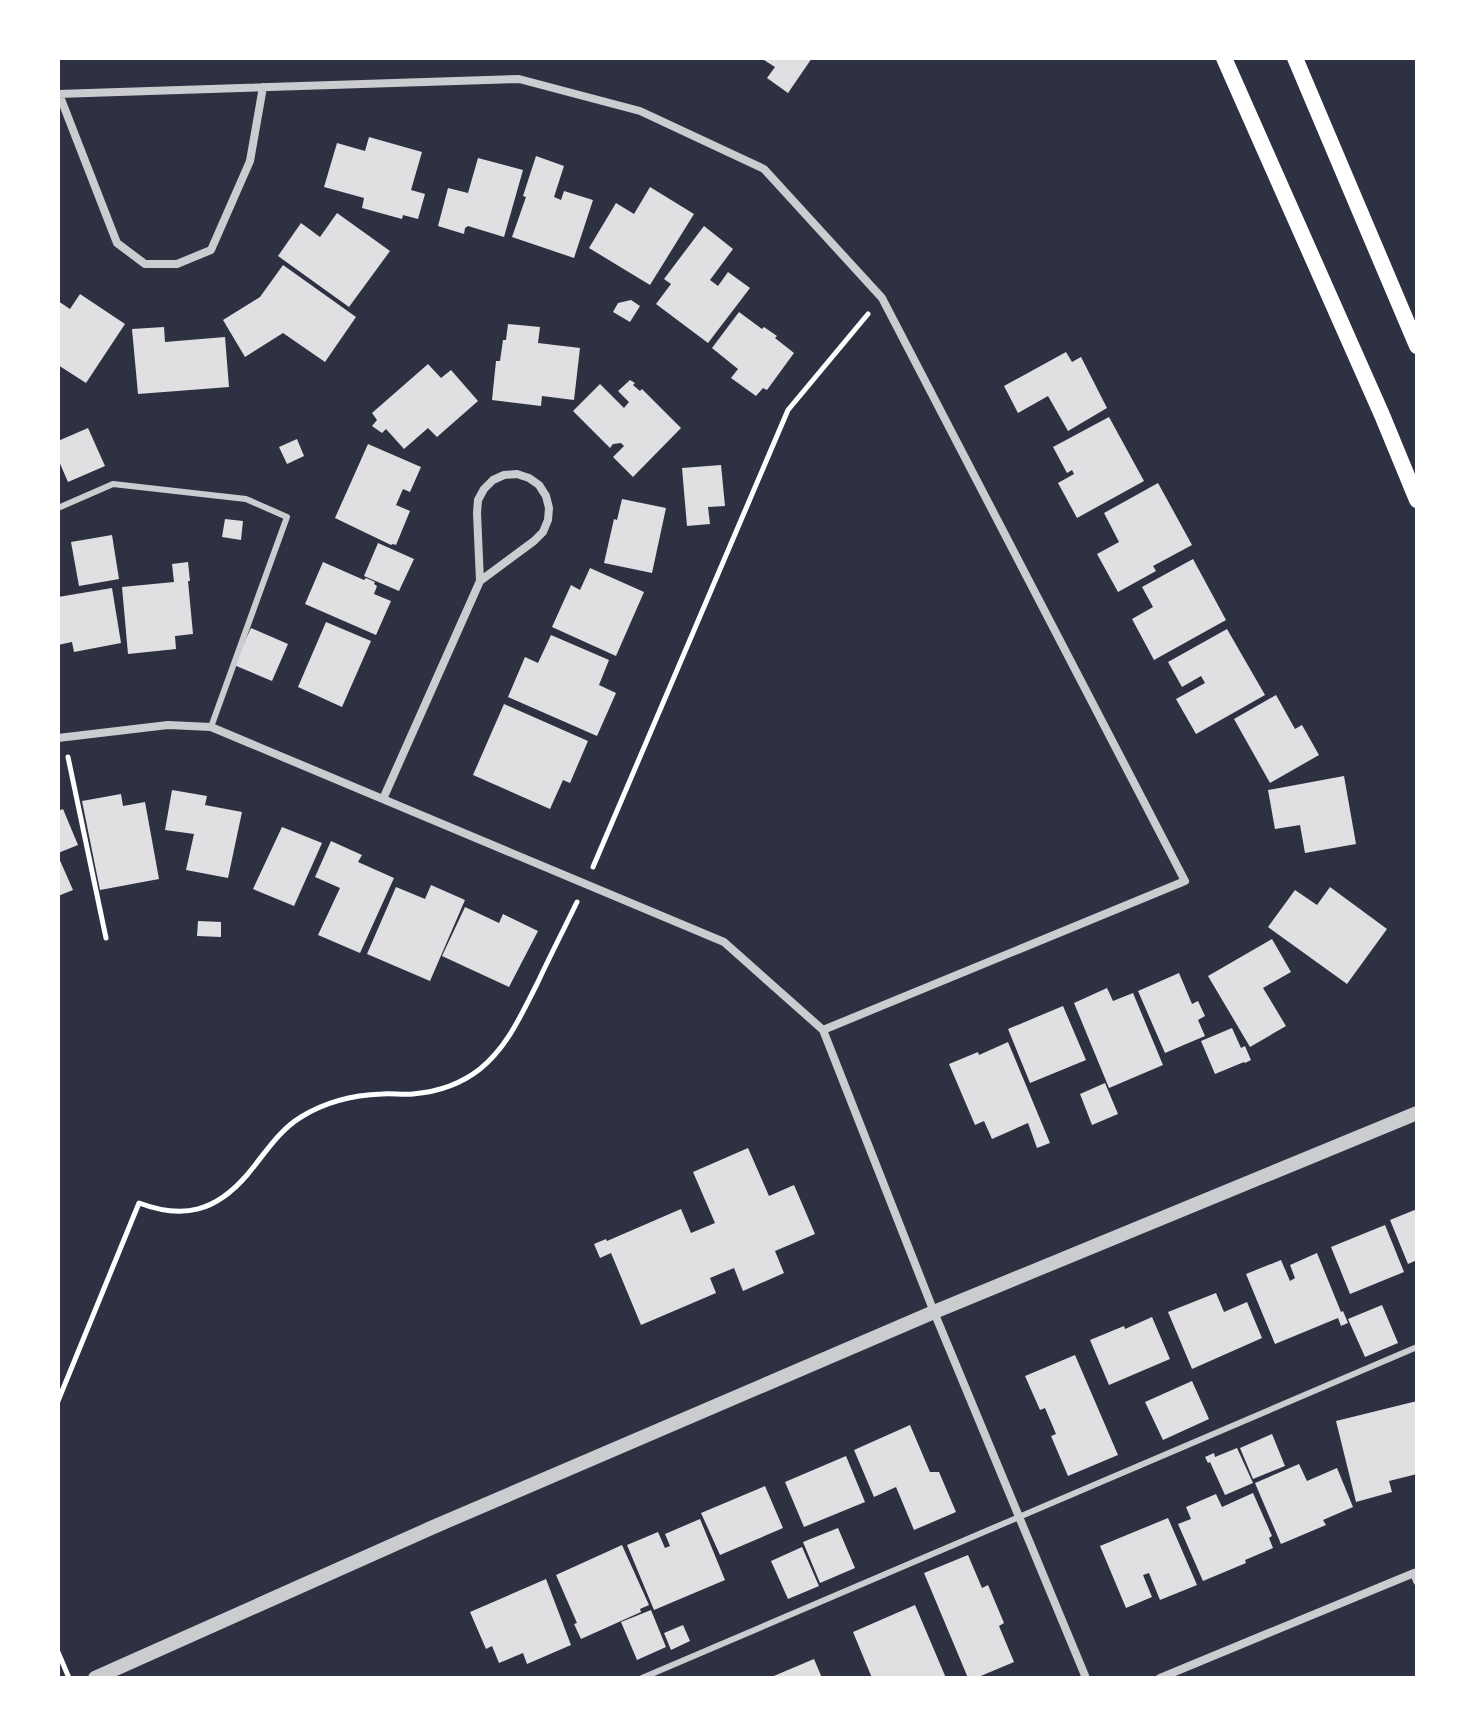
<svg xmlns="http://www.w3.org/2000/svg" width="1475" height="1736" font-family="'Work Sans',sans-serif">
<rect width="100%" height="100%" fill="#2d3142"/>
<path fill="#e0e0e3" d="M761 58H812L788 93 767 78 775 67Z
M369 137 422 152 411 190 425 194 418 219 403 215 402 219 362 208 364 198 324 187 337 143 365 151Z
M536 156 564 166 554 197 561 200 564 191 593 200 574 258 512 237 526 197 523 196Z
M478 158 523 170 504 237 468 226 465 228 464 234 438 226 448 188 468 193Z
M650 187 694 214 650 285 589 248 616 203 634 214Z
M337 213 390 251 349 307 278 256 301 223 320 237Z
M704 226 733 249 710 280 718 286 728 272 750 288 708 343 656 304 671 284 664 279Z
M283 265 356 317 325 362 283 333 245 357 223 320 260 297Z
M80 294 125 324 86 383 58 365V301L70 309Z
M631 300 640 306 630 322 613 312 618 303Z
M739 312 762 329 764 327 777 336 775 338 794 353 767 390 763 388 756 396 731 378 738 369 712 348Z
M508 324 540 327 538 343 580 348 574 400 542 396 541 406 492 400 496 361H500L503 340H506Z
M164 327 165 342 225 337 229 387 138 394 132 329Z
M1066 352 1072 362 1081 357 1107 408 1068 431 1048 396 1018 413 1004 386Z
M428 364 441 378 451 370 478 401 437 437 428 428 404 449 386 429 382 433 372 426 377 420 372 413Z
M630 380 635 383 633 385 640 391 642 389 681 428 633 477 613 457 624 446 621 443 613 444 610 448 573 411 600 384 624 408 629 402 618 391Z
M1109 417 1144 481 1077 518 1058 483 1074 474 1072 470 1067 473 1053 447Z
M88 428 105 466 68 482 58 459V441Z
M297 439 304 456 287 464 279 447Z
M368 444 421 467 410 492 403 489 396 505 410 511 396 545 393 544 391 545 335 518Z
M721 465 725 506 708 507 710 524 687 526 682 468Z
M1158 483 1192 545 1153 566 1156 571 1118 592 1097 554 1119 542 1104 513Z
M622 499 666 508 652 573 604 563 614 519 617 520Z
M225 519 243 521 241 540 222 537Z
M112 535 119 579 79 586 71 542Z
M378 543 414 559 399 591 364 576Z
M1193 559 1226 620 1154 660 1132 619 1153 607 1142 587Z
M188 562 190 581H188L193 634 175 636 176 649 128 654 122 587 174 582 172 564Z
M323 562 364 580 366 578 375 582 374 584 377 586 374 594 391 601 376 635 305 604Z
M590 568 644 592 616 656 552 627 571 585 580 590Z
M112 588 121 643 74 652 72 642 58 645V597Z
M326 622 371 641 342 707 298 687Z
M251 628 288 644 272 681 234 665Z
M1227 629 1265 695 1196 734 1176 699 1205 683 1201 676 1182 687 1168 662Z
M551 635 609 660 599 685 616 693 597 736 508 697 525 657 538 663Z
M1276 695 1295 729 1302 725 1319 755 1270 783 1234 719Z
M504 704 588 741 570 783 563 780 550 809 473 775Z
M1344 776 1356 844 1305 853 1300 825 1275 829 1268 790Z
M172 790 207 796 205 805 242 812 228 878 186 870 194 834 165 830Z
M121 794 123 806 145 802 159 879 100 890 82 801Z
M63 809 78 845 58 853V811Z
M282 827 322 843 294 906 253 889Z
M331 841 362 855 358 862 394 878 360 953 318 935 340 888 315 877Z
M58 856 73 890 58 896Z
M431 885 465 900 430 981 367 954 396 887 425 899Z
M1330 887 1387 929 1347 984 1268 927 1295 890 1317 905Z
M465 907 499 923 503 914 538 931 509 987 442 956Z
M198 921 221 922V937L197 936Z
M1272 939 1291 972 1263 988 1286 1026 1250 1047 1208 976Z
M1179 973 1192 1004 1198 1001 1205 1016 1198 1020 1205 1036 1165 1053 1138 991Z
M1107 988 1113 1001 1133 993 1163 1065 1109 1088 1074 1003Z
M1063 1006 1086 1060 1030 1083 1008 1029Z
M1232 1028 1241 1048 1245 1046 1251 1060 1245 1063 1244 1062 1215 1074 1201 1041Z
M1008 1042 1050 1143 1037 1148 1028 1123 992 1139 984 1121 975 1125 949 1064 978 1052 979 1055Z
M1105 1083 1118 1114 1092 1125 1080 1094Z
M748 1148 769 1196 794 1185 815 1234 775 1251 784 1273 743 1291 734 1268 710 1278 716 1293 641 1325 611 1253 600 1258 594 1244 606 1239 607 1241 681 1209 691 1233 715 1223 693 1172Z
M1417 1209V1260L1408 1264 1390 1220Z
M1385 1225 1404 1272 1350 1294 1331 1247Z
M1317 1253 1341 1312 1343 1311 1348 1323 1341 1326 1338 1318 1275 1344 1246 1274 1281 1260 1290 1281 1295 1278 1290 1265Z
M1216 1293 1224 1312 1247 1302 1262 1338 1192 1369 1168 1312Z
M1382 1305 1398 1343 1365 1357 1348 1319Z
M1152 1317 1170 1359 1109 1385 1090 1340 1124 1326 1125 1329Z
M1075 1355 1118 1455 1068 1476 1051 1436 1056 1434 1045 1408 1040 1410 1025 1376Z
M1192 1381 1209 1419 1163 1440 1145 1402Z
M1417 1401V1474L1389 1481 1392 1492 1356 1502 1336 1421Z
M910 1425 930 1472H939L956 1512 914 1530 896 1487 874 1497 854 1450Z
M1272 1434 1285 1466 1253 1479 1240 1448Z
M1237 1448 1253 1483 1225 1495 1210 1462 1208 1463 1205 1457 1214 1453 1215 1457Z
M846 1456 865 1502 804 1527 785 1482Z
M1299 1464 1307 1481 1337 1468 1353 1507 1323 1520 1326 1525 1281 1544 1255 1483Z
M765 1486 783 1528 720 1555 701 1513Z
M1253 1493 1272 1536 1269 1538 1273 1548 1245 1560 1246 1563 1203 1581 1178 1524 1191 1519 1186 1507 1216 1494 1222 1507Z
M1168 1518 1197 1585 1160 1600 1149 1573 1143 1575 1152 1597 1126 1608 1100 1546Z
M700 1519 725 1580 654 1610 627 1545 658 1532 665 1548 670 1546 665 1534Z
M838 1528 855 1568 820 1583 803 1542Z
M622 1545 649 1605 640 1609 641 1612 581 1639 574 1624 577 1623 556 1575Z
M802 1547 819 1586 788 1599 771 1561Z
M968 1555 982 1588 988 1585 1004 1623 999 1626 1014 1662 976 1678H968L924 1573Z
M546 1579 571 1645 527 1664 523 1653 499 1663 492 1646 486 1649 470 1612Z
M915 1605 946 1678H872L853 1632Z
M651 1610 666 1647 637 1660 621 1622Z
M683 1625 690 1641 671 1650 664 1633Z
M814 1659 822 1678H769Z"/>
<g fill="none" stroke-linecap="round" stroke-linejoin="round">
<path stroke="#fff" stroke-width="5" d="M68 757 106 938
M593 867 788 410 868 314
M58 1401 139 1203C184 1220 216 1211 247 1175 264 1155 278 1131 301 1117 325 1102 355 1095 382 1094 392 1093 402 1095 413 1094 436 1092 461 1084 480 1069 508 1046 521 1015 537 984 550 956 564 929 577 902
M58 1652 69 1678"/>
<path stroke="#caccd0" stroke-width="6" d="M58 508 113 484 246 499 287 517 211 727
M642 1678 1417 1347"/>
<path stroke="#caccd0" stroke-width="8" d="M58 94 519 79 640 111 764 169 882 298 1185 881 823 1030
M59 94 117 243 145 264H177L211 250 250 161 263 87
M58 738 168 725 211 727 724 942 823 1030 934 1312 1086 1678
M383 799 480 581 477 513 478 500 484 489 493 480 504 475 517 474 529 478 539 485 546 496 549 508 548 520 543 532 534 541 480 581
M1160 1678 1414 1573 1417 1581"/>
<path stroke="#caccd0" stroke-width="14" d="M95 1678 431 1528 934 1312 1417 1113"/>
<path stroke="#fff" stroke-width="16" d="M1224 58 1382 415 1417 500
M1295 58 1417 346"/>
</g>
<rect width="1475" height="1736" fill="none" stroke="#ffffff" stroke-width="120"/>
</svg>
